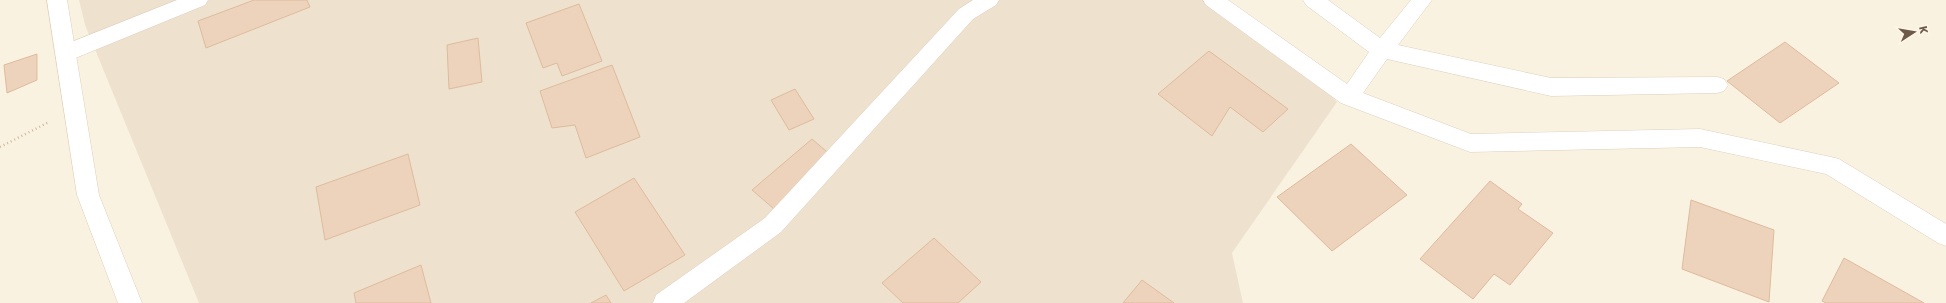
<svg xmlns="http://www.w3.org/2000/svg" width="1946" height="303" font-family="Poppins,sans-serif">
<rect width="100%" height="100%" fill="#faf2e1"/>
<path fill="#eee2cf" d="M79 0H1216L1290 51 1337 102 1232 253 1243 303H199L85 25Z"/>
<path fill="#edd3bb" stroke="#debb9d" d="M254 0H307L310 7 206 48 198 21Z
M579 4 602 61 562 76 557 63 543 68 526 23Z
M478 38 482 82 449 89 447 45Z
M1785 42 1839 83 1780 123 1727 81Z
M1209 51 1288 109 1263 132 1230 107 1212 136 1158 94Z
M37 54V80L7 93 4 65Z
M612 65 640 137 586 158 575 125 552 128 540 91Z
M795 89 814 119 789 130 771 100Z
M812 139 833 157 774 209 752 190Z
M1351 144 1407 195 1332 251 1277 197Z
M408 154 420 205 325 240 316 187Z
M634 178 685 255 624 291 575 212Z
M1490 181 1522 204 1518 209 1553 233 1510 285 1494 274 1473 299 1420 259Z
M1691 200 1774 230 1769 302 1682 269Z
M934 238 981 282 958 303H903L882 283Z
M1844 258 1924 303H1826L1822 301Z
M421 265 431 303H356L354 293Z
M1142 280 1174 303H1123Z
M606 295 611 303H591Z"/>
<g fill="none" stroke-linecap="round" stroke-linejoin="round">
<defs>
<path id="street" d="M177 0H208L205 5 73 59 66 61 59 59 56 53 59 47Z
M973 0H999L996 5 973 19 781 232 684 303H653L656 295 765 218 959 9Z
M1203 0H1228L1347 84 1369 52 1306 5 1303 0H1328L1380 38 1411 0H1432L1398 45 1551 78 1717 77 1724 79 1728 85 1724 91 1717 93 1551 96 1387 59 1363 93 1471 134 1700 129 1831 157 1839 159 1946 224V246L1938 243 1826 174 1700 147 1470 152 1341 103 1206 5Z"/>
<path id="secondary" d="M47 0H67L99 195 142 303H118L77 195Z"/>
</defs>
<use href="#street" stroke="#ddcfbe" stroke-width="1"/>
<use href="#secondary" stroke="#deceba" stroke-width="1"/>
<path stroke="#d1b79f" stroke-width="2.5" stroke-dasharray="1 3" stroke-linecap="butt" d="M0 147 49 122"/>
<use href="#street" fill="#fff" fill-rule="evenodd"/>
<use href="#secondary" fill="#fff" fill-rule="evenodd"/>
</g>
<g transform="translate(1914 32) rotate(78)" stroke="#fdf6e7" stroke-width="3" paint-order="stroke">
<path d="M0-3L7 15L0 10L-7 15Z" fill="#6f5a4a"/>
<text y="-6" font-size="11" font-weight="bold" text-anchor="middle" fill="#6f5a4a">K</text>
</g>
</svg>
